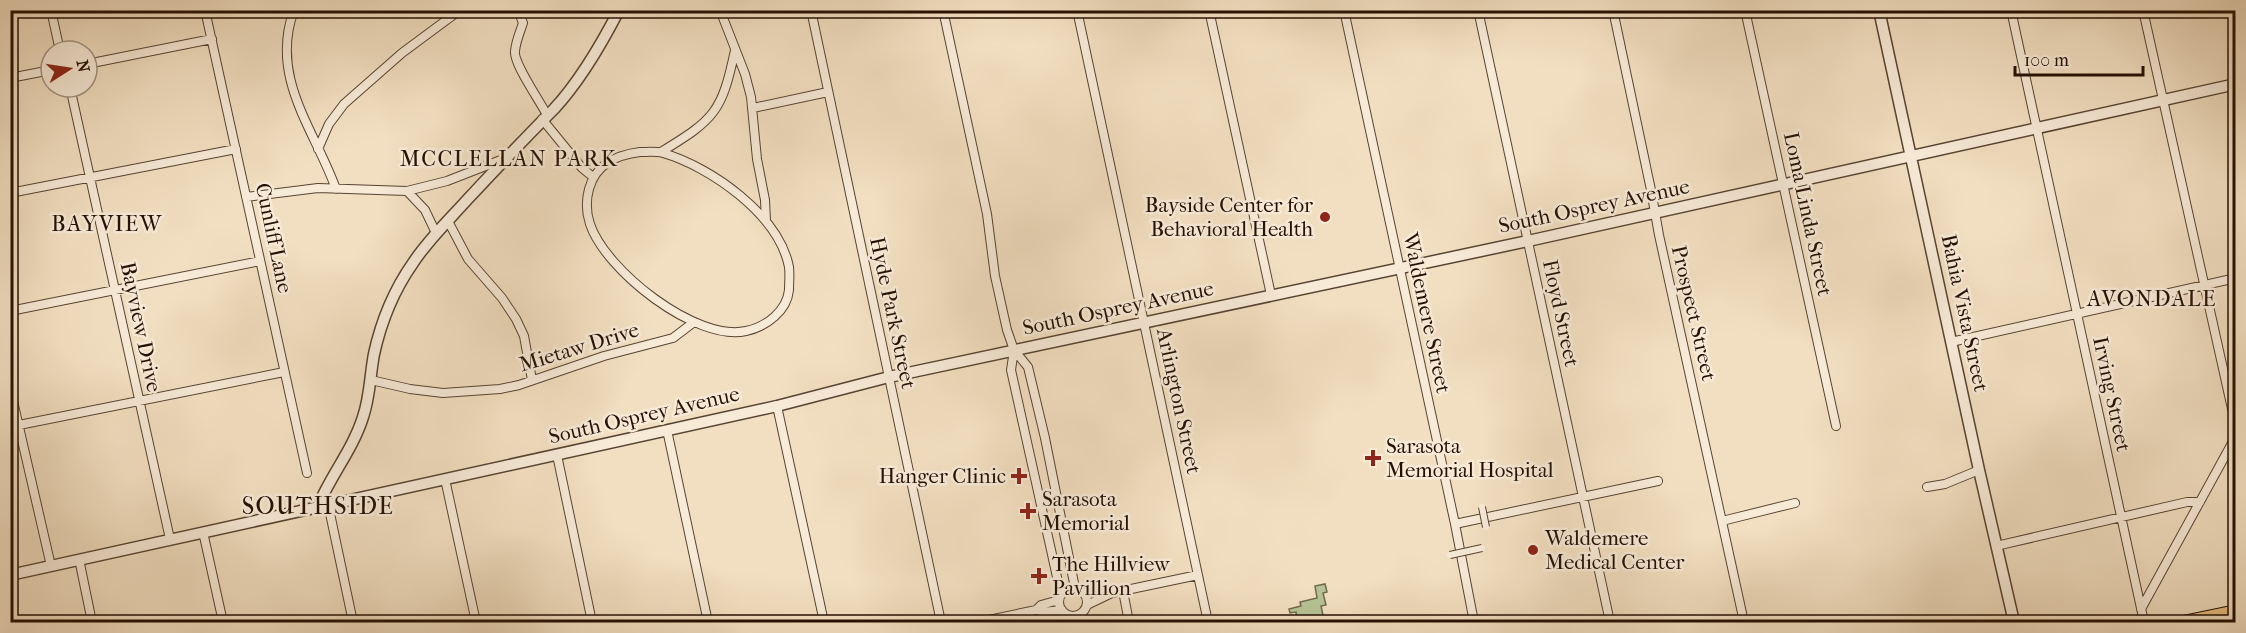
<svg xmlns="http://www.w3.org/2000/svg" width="2246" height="633" font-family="'IM FELL French Canon',serif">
<rect width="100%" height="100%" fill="#f2dfc1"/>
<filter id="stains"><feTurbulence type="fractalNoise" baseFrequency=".00333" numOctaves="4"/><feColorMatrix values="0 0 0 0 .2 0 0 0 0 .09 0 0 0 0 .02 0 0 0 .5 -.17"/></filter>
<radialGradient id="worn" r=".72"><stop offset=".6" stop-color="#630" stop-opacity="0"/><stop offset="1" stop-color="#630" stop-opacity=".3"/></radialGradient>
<path fill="#b6c396" stroke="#6e6a4c" stroke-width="1.5" d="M1325 584 1327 592 1323 593 1326 605 1321 606 1324 620 1329 619 1330 622H1297L1296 612 1290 613 1289 609 1301 606 1300 602 1317 598 1315 586Z"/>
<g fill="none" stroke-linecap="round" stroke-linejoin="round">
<defs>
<path id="minor" d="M51 10 60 51
M205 10 307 473
M294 10C269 78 315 130 336 189
M518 10 523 23C520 32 516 41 515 51 513 63 540 101 547 115
M720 10 745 74 751 97 757 159 765 200 766 221
M811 10 941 622
M943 10 987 214 995 276 1007 330 1014 350 1028 367 1045 438 1075 588
M1077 10 1208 622
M1209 10 1271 295
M1344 10 1455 524 1474 622
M1478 10 1610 622
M1613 10 1651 190 1659 235 1744 622
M1745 10 1836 426
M2011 10 2144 622
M2143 10 2232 409 2236 413
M87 64 212 39
M10 78 51 70
M70 87 170 539
M753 108 828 92
M542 119 582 168 593 177
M318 149 329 124 344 104 402 53 460 10
M640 152C647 152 656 151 663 153 711 167 779 215 789 267 790 275 789 282 789 290 787 311 766 327 746 331 696 342 605 270 590 224 586 212 586 200 589 189 596 164 616 155 640 152Z
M661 152C715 119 722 112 735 50
M407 191 447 181 506 158
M10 193 236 149
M246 197 318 188 407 191 425 210 436 233
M448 221 468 259 502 298 516 319 524 336 532 380
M10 311 260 261
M1951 342 2236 278
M1014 350 1011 370 1061 595
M371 380 410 389 443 393 500 389 519 385 604 356 673 338 694 322
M10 388 51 566
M777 406 824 622
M19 425 284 372
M667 430 708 622
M557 455 592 622
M445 479 476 622
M1927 487 1945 484 1979 470
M328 504 353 622
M1722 521 1795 503
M1455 524 1658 481
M203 532 223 622
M1996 546 2187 502H2200
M79 559 92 622
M1059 602a14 14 0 1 1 28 0a14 14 0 1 1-28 0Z
M1123 591 1129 622
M1083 592 1112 593 1198 575
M1087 605 1112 593
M2141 609 2236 436
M1036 610 1043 612 1062 610
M979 622 1036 610 1041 605 1059 600"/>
<path id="tertiary" d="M1879 10 1979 470 2014 622
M318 506C331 475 353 449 363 417 370 397 370 375 374 354 381 322 394 290 413 263 428 240 448 221 466 201 495 170 524 139 554 109 580 81 601 45 619 10
M10 575 777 406 889 377 1528 241 2236 84"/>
<path id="primary" d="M2183 622 2236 611"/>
</defs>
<use href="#minor" stroke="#584432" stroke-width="10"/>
<use href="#tertiary" stroke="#584432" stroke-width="13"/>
<use href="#primary" stroke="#251003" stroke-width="14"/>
<use href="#minor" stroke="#f7ead7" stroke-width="8"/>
<use href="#tertiary" stroke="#f7ead7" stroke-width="10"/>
<use href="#primary" stroke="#e9c080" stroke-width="12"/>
<defs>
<path id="pedestrian-bridge" d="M1482 507 1486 527
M1450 555 1482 548"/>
</defs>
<use href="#pedestrian-bridge" stroke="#584432" stroke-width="8" stroke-linecap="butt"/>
<use href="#pedestrian-bridge" stroke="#f7ead7" stroke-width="6"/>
</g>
<g fill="#8f2418" stroke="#f7ead7" stroke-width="2">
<circle cx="1325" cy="217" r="6"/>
<path d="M1370 449h6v6h6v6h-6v6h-6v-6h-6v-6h6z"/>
<path d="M1016 467h6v6h6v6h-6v6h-6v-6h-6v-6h6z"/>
<path d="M1025 502h6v6h6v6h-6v6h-6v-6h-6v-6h6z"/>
<circle cx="1533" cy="550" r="6"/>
<path d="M1036 567h6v6h6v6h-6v6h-6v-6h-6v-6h6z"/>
</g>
<g text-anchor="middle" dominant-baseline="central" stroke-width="5" stroke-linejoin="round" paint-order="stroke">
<g font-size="21" fill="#251003" stroke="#f7ead7" text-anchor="start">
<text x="1313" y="205" text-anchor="end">Bayside Center for<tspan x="1313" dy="24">Behavioral Health</tspan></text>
<text x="1386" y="446">Sarasota<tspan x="1386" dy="24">Memorial Hospital</tspan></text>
<text x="1006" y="476" text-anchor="end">Hanger Clinic</text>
<text x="1042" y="499">Sarasota<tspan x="1042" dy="24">Memorial</tspan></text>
<text x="1545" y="538">Waldemere<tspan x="1545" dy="24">Medical Center</tspan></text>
<text x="1052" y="564">The Hillview<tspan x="1052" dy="24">Pavillion</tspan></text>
</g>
<g font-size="21" fill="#251003" stroke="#f7ead7">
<text transform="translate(1594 206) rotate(-12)">South Osprey Avenue</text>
<text transform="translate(1808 214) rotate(78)">Loma Linda Street</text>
<text transform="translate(274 238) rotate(78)">Cunliff Lane</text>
<text transform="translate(1118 308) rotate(-12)">South Osprey Avenue</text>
<text transform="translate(893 313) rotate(78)">Hyde Park Street</text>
<text transform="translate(1427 313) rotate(78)">Waldemere Street</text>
<text transform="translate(1561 313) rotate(78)">Floyd Street</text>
<text transform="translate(1694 313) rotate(77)">Prospect Street</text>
<text transform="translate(1965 313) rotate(78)">Bahia Vista Street</text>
<text transform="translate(141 327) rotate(78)">Bayview Drive</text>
<text transform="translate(579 347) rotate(-17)">Mietaw Drive</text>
<text transform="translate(2112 394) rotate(78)">Irving Street</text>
<text transform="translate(1179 401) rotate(78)">Arlington Street</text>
<text transform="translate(644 415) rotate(-13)">South Osprey Avenue</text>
</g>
<g font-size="22" letter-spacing="1.5" fill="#251003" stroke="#f7ead7">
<text x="509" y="159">MCCLELLAN PARK</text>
<text x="107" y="224">BAYVIEW</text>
<text x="2152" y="299">AVONDALE</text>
</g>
<g font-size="24" letter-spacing="1.5" fill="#251003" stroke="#f7ead7">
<text x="318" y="506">SOUTHSIDE</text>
</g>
</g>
<rect width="2246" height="633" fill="none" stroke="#f2dfc1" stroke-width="36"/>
<rect x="12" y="12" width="2222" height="609" fill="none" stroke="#251003" stroke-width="3"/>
<rect x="18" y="18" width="2210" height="597" fill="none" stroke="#251003" stroke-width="1.5"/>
<g transform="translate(69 69) rotate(78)"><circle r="28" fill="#f7ead7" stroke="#a39382" stroke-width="1.5"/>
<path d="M0-4.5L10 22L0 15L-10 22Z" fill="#8f2418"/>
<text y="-9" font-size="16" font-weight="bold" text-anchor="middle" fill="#251003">N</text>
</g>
<path d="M2015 66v9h128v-9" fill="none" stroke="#251003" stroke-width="3"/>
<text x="2024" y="66" font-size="18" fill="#251003" stroke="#f7ead7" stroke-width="4.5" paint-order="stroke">100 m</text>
<rect width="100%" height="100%" filter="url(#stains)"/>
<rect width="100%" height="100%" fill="url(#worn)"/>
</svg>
